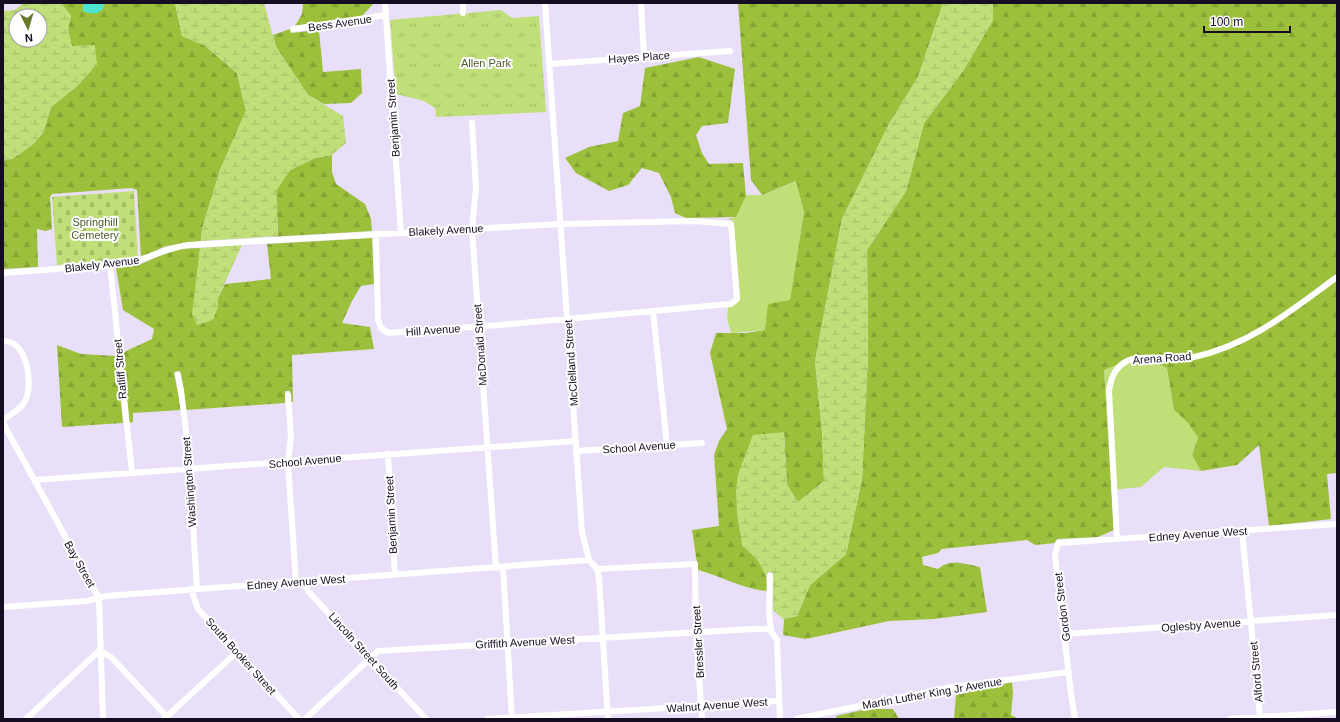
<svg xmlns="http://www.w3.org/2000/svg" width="1340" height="722" font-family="Arial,sans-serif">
<defs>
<pattern id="forest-firs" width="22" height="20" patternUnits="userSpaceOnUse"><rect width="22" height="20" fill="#9dc03c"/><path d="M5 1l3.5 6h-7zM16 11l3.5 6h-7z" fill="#86a434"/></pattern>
<pattern id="wetland-marsh" width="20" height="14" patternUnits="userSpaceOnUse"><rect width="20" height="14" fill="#c0df78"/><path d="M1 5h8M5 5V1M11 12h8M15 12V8" fill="none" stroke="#a4be68"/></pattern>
<pattern id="cemetery-stones" width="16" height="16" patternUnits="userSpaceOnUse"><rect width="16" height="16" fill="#c0df78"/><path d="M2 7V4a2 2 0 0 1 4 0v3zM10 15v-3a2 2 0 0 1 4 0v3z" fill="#a4be68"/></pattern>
<pattern id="park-tufts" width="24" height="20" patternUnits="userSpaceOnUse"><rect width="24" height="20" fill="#c0df78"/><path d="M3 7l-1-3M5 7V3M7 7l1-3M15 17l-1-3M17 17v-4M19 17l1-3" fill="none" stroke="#a4be68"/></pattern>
</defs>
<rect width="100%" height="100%" fill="#e9dff8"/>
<path fill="#c0df78" d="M797 181 804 212 790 300 766 330 731 333 727 319 728 307 737 303 740 296 734 224 732 220 727 219 736 217 746 195H762Z
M1141 356 1167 368 1174 410 1188 423 1198 438 1192 455 1201 471 1164 467 1141 487 1111 490 1104 370Z"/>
<path fill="url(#forest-firs)" d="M61 3H83V11L104 5V3H175L182 36 204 45 237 73 246 111 220 170 202 229 201 241 166 246 141 257 137 190 131 188 52 194 50 197 52 229 46 231 37 229 38 267 3 269V160L12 159 32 145 43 133 51 107 77 86 97 64 72 47 68 29 71 16Z
M303 3H374L362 16 295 26 302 14Z
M738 3H943L918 77 889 124 842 219 815 361 822 432 824 481 798 502 787 485 784 432 742 545C758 559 768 568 767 591 746 590 720 576 698 570L692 530 719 526 714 455 719 441 727 429 710 353 716 333H746L765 330 768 304 790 300 804 212 796 181 762 195 751 180Z
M993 3H1337V473L1327 474 1331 519 1269 526 1259 445 1237 465 1201 471 1192 455 1198 438 1188 423 1174 410 1167 368 1140 356 1104 370 1114 530 1098 537 1057 539 1055 543 1035 545 1027 540 942 549 938 553 922 557 923 565 938 569C949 558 967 564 980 567L987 612 934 619 889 621 806 639 783 635 784 619 797 616 810 585 846 554 862 479 868 355 867 250 906 191 924 123 963 71 993 20Z
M290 29 291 33 319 30 323 72 361 69 362 93 351 103 324 104 308 95 276 47 273 35Z
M699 57 735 69 728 123 702 126 696 135 702 153 709 164 743 163 746 196 736 217 686 218 675 213 671 197 659 173 642 168 628 185 609 191 576 173 565 158 589 147 618 141 623 113 640 106 645 68Z
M332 155V172L336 184 365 204 371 219 372 231 269 237 278 236 276 190 290 170 315 158Z
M372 238 374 284 361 286 352 301 342 323 370 327 374 349 292 355 293 402H291L290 391H285V403L186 410 180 371 174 372 181 410 133 413V422L128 423 122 353 152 339 154 329 123 310 116 268 139 265 168 252 179 249 200 248 196 291 218 307V298L225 284 271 279 267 244Z
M57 345 81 354 116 356 123 423 62 427Z
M1012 682 1013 693 1011 715 1019 719H954L956 695Z
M867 709H893L899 719H837L836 716Z"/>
<path fill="url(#wetland-marsh)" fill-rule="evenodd" d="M23 3H61L71 16 68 29 72 46 95 45 97 64 77 86 51 107 43 133 32 145 12 159 3 160V11L15 10ZM16 16H40V40H16Z
M175 3H264L276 47 308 95 343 116 346 143 332 155 315 158 290 170 276 191 278 236 201 241 202 229 220 170 246 110 237 73 204 45 182 36Z
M943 3H993V20L963 71 924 123 906 191 867 250 868 355 862 479 846 554 810 585 797 616 783 619 773 610V573L768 572 767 579 758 560 742 545 737 514 736 491 738 474 753 435 784 432 787 485 798 502 824 481 822 432 815 361 842 219 889 124 918 77Z
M242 245 218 298V307L213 320 197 325 192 314 200 248Z"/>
<path fill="url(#cemetery-stones)" d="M134 191 138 259 57 265 52 197Z"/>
<path fill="url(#park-tufts)" d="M501 10 512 18 539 16 546 112 436 117 435 108 424 101 396 94 390 20Z"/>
<path fill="#4fe4d1" d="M83 3H104C103 15 93 15 83 11Z"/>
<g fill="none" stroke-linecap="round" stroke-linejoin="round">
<path stroke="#fff" stroke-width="6" d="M385 3 401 233
M463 3V13
M545 3 582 532 589 560 597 569 599 578 608 719
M641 3 644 57
M293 29 386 15
M549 64 730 51
M472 123 476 188 472 229 496 568
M110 265 132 473
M3 273 122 264C145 261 164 248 188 245L561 224 694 221 731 224 737 299 731 304 719 305 500 325 388 333 381 328 378 320 376 234
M653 311 667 445
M3 341C27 340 33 382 26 399 22 409 11 414 3 420
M178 375 181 390 189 457 197 589
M288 395 291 436 288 463 296 582
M3 423 99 598 103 719
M576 451 702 443
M388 454 395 575
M35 480 576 441
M1242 531 1260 717
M1117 539 1109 391C1111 378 1115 367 1127 361 1143 354 1175 361 1194 357 1250 345 1292 310 1337 277
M503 567 512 719
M597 569 695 564 696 633 702 719
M770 576 769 613 771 631 777 640 780 719
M303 581 308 591 426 719
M191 589 198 609 299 719
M3 607 87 601 106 596 589 560
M1065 634 1337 615
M26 719 100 650 112 658 169 719
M164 719 237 652
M305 719 378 651 753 629H767L771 631
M487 719 779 701
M796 719 952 687 1069 672
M1075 719 1071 694 1055 556 1058 543 1337 524
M1230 719 1337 712"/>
</g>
<g text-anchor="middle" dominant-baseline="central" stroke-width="4" stroke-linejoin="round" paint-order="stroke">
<g font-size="11" fill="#160d22" stroke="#fff">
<text transform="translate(340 23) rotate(-8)">Bess Avenue</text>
<text transform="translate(639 57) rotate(-4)">Hayes Place</text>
<text transform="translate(393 118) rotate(-94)">Benjamin Street</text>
<text transform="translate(446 230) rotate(-3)">Blakely Avenue</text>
<text transform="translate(102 264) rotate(-7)">Blakely Avenue</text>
<text transform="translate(433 330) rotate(-4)">Hill Avenue</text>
<text transform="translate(480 345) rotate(-94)">McDonald Street</text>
<text transform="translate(1162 358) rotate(-4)">Arena Road</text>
<text transform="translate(571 363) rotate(-94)">McClelland Street</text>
<text transform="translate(120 369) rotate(-95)">Ratliff Street</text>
<text transform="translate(639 447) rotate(-4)">School Avenue</text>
<text transform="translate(305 461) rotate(-5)">School Avenue</text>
<text transform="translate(189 482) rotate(-94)">Washington Street</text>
<text transform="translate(391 515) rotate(-93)">Benjamin Street</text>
<text transform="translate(1198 534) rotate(-4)">Edney Avenue West</text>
<text transform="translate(80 564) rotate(61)">Bay Street</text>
<text transform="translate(296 582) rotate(-4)">Edney Avenue West</text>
<text transform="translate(1062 607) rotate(-97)">Gordon Street</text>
<text transform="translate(1201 625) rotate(-4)">Oglesby Avenue</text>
<text transform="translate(525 642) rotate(-3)">Griffith Avenue West</text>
<text transform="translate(698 642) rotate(-93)">Bressler Street</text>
<text transform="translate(364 651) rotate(48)">Lincoln Street South</text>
<text transform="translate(241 656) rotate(48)">South Booker Street</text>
<text transform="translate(1256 672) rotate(-95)">Alford Street</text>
<text transform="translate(932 693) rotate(-10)">Martin Luther King Jr Avenue</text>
<text transform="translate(717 705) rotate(-4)">Walnut Avenue West</text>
</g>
<g font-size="11" fill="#4e5d2b" stroke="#fff">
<text x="486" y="63">Allen Park</text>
<text x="95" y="222">Springhill<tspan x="95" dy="13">Cemetery</tspan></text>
</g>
</g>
<rect width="1340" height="722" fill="none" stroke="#160d22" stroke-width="8"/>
<g transform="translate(28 28) rotate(175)"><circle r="19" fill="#ffffff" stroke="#a29ea7"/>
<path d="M0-3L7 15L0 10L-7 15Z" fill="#667b2c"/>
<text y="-6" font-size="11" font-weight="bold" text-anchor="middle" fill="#160d22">N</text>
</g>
<path d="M1204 26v6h86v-6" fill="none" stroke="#160d22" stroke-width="2"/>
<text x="1210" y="26" font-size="12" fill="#160d22" stroke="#ffffff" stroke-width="3" paint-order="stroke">100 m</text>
</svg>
